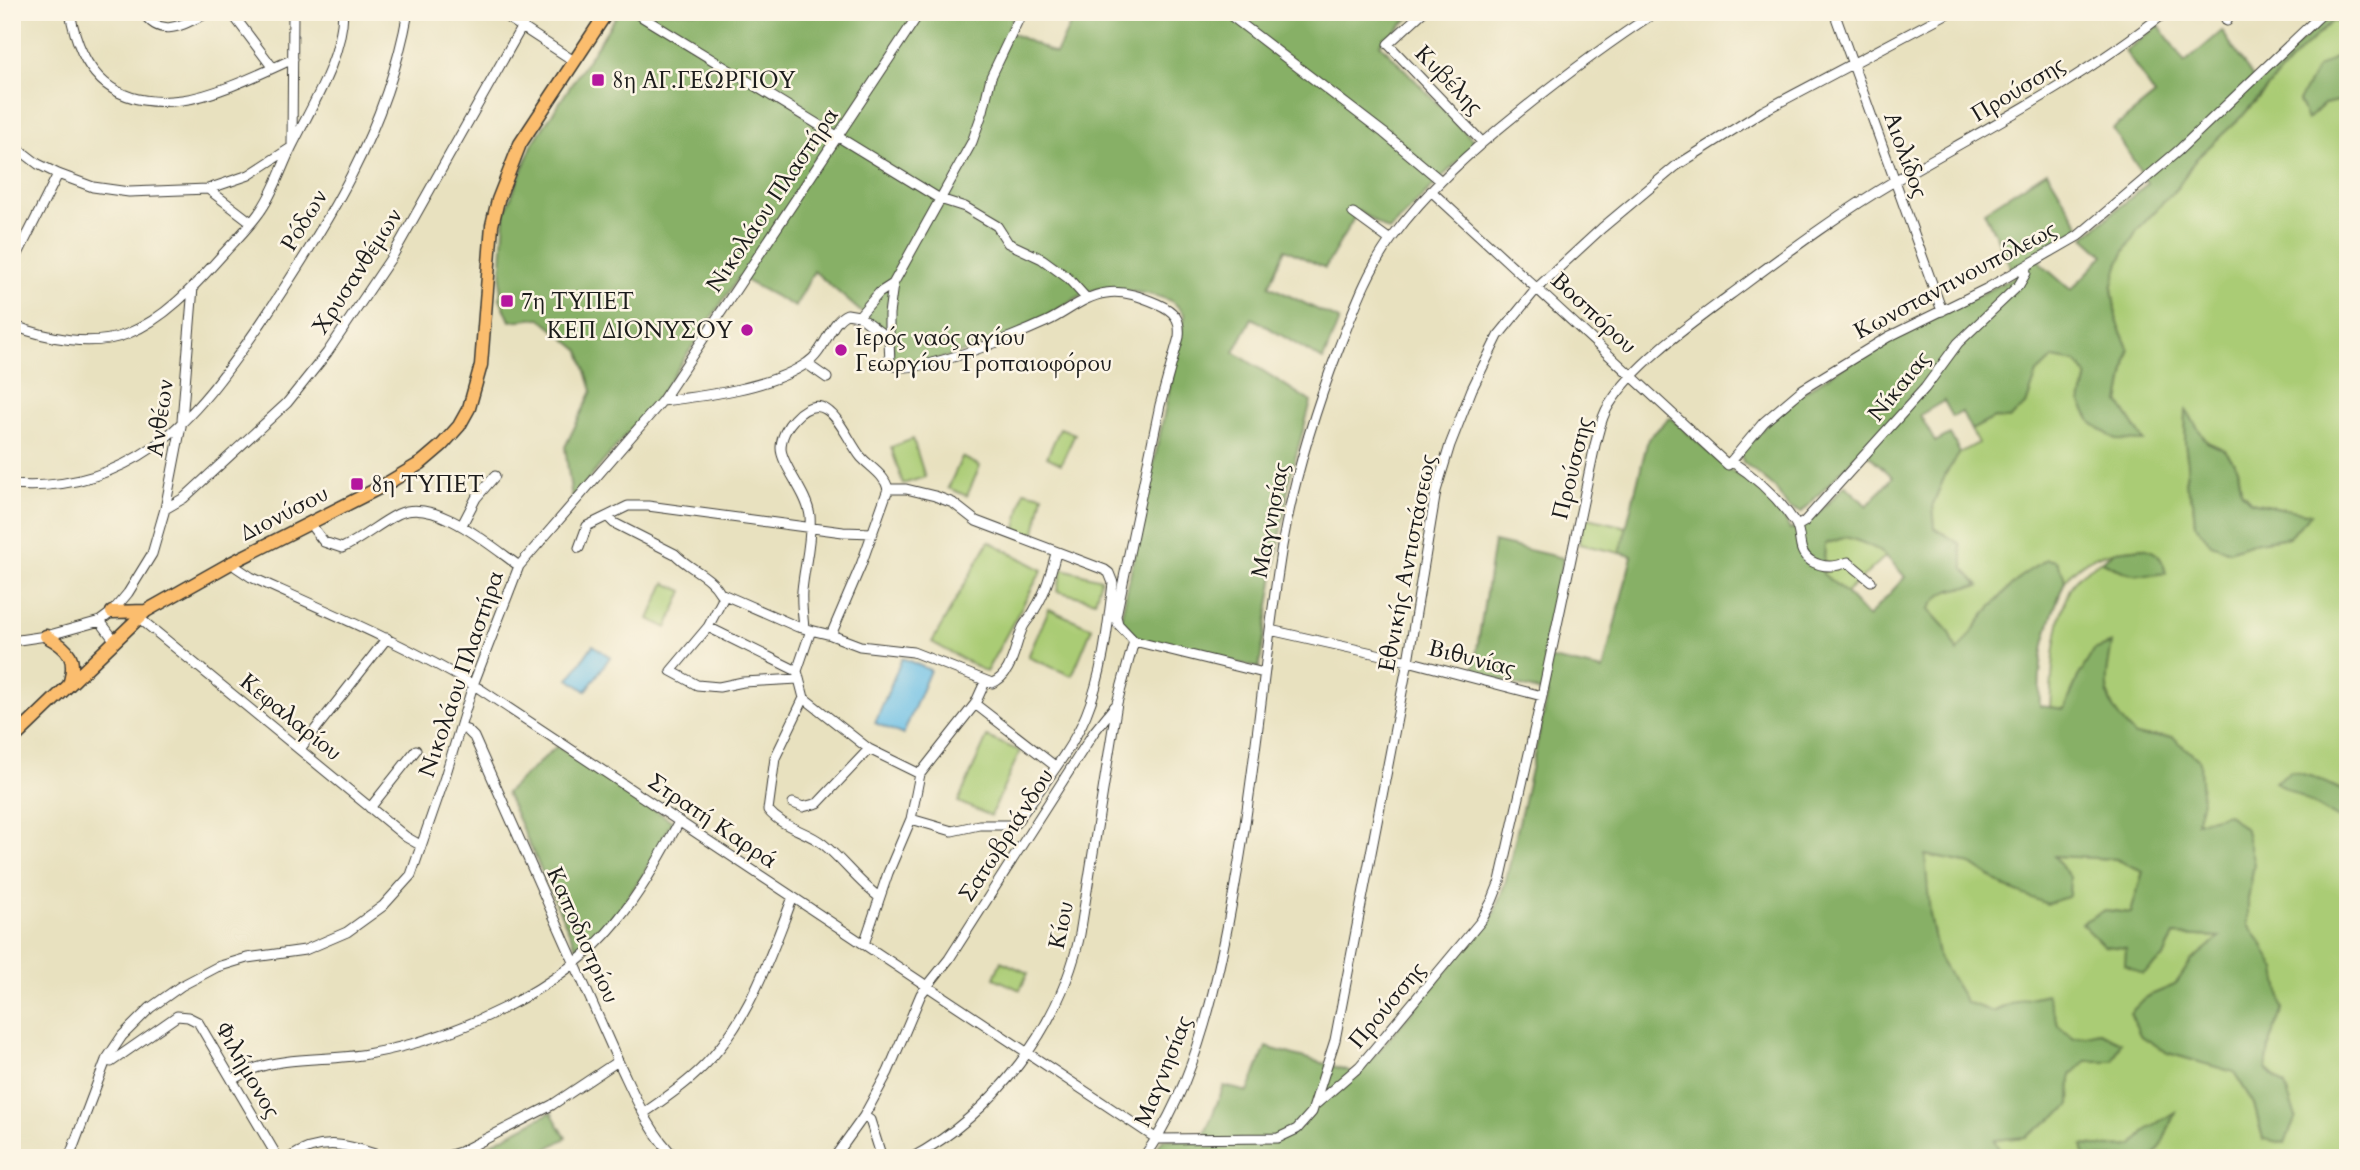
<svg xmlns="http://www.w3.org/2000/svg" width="2360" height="1170" font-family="Cardo,serif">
<rect width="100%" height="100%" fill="#fcf5e5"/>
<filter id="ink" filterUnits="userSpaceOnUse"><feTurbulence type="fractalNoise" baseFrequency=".0143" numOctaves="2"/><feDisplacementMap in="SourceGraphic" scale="14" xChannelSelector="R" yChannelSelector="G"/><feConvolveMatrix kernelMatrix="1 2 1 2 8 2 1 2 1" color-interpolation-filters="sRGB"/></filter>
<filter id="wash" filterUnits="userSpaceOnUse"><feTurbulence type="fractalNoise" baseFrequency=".00686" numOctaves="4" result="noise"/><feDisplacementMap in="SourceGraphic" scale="28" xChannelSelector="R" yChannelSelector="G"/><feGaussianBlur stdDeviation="1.57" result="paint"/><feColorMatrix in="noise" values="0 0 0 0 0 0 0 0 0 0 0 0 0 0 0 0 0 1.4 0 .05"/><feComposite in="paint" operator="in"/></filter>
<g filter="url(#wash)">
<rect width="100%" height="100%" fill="#e8e1bf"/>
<path fill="#aacc74" stroke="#637448" stroke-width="2" fill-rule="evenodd" d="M2333 21 2348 23V55H2339L2299 101 2307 120 2324 104 2348 99V793L2313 777 2291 771 2276 782 2348 824V1158H2153L2161 1146 2174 1113 2149 1128 2132 1146 2111 1147 2082 1145 2085 1158H2004L1993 1140 2026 1137 2069 1106 2071 1075 2086 1061H2113L2100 1032 2073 1038 2058 1025 2020 1000 1992 1012 1966 1003 1938 956 1930 915 1924 855 1971 864 2007 888 2053 856 2116 859 2143 871 2131 913 2105 910 2082 924 2126 948 2164 957 2174 935 2221 937 2192 960 2175 985 2146 997 2168 1053 2234 1072 2254 1104 2263 1139 2285 1086 2266 1069 2270 1040 2283 1009 2263 945 2248 925V899L2254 864 2195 822 2173 737 2135 736 2113 712 2106 683 2078 677 2065 709 2050 707C2052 673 2055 615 2072 585 2078 574 2090 568 2101 561L2122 572 2143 548C2111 552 2085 552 2065 581L2063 573 2024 574 1985 614 1958 653 1950 633 1929 610C1942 586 1955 590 1979 585L1964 569 1960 544 1935 528 1933 504 1946 473 1960 453 1978 443 1971 430 1994 418 2009 419 2026 405 2037 373 2053 358 2076 362 2087 375 2081 403 2144 441 2119 402 2129 350 2117 323 2112 288 2119 262 2137 230 2178 187 2195 160 2244 114 2291 60ZM2186 411 2207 442 2225 450 2238 468 2241 491 2251 502 2310 514 2289 537 2252 543 2229 551 2195 524 2193 501 2185 483 2188 465 2185 442Z
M1060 428 1075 434 1061 464 1047 457Z
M913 439 925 477 903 484 891 447Z
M962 457 980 466 967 496 948 488Z
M1024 491 1043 495 1034 537 1015 533Z
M1584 517 1627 527 1620 553 1579 544Z
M1846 537 1871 545 1887 555 1846 593 1823 575 1825 544Z
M989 541 1042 570 986 672 932 642Z
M1063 569 1101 579 1095 601 1057 591Z
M665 583 683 591 667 628 649 619Z
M1049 609 1092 628 1072 676 1028 657Z
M987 737 1020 751 991 816 958 802Z
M1001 961 1028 973 1020 990 994 978Z"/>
<path fill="#87b066" stroke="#526641" stroke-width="2" fill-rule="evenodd" d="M619 12H1015L1007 31 1056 54 1076 12H1416L1380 44 1476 143 1389 231 1358 211 1325 268 1285 249 1269 286 1339 320 1323 360 1252 318 1234 352 1311 402 1290 477 1259 668 1143 640 1129 632 1120 623 1185 315C1182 312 1178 306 1174 303 1162 294 1106 286 1091 291 1068 300 1048 318 1026 329 998 342 921 369 892 365V339L814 271 795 307 739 277 660 395 572 499 565 447 592 391 580 351 540 318 510 321 500 298 505 212 533 143Z
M2331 12H2348V23L2332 21 2291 60 2244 114 2195 160 2178 187 2137 230 2119 262 2112 288 2117 323 2129 350 2119 402 2144 441 2116 440 2092 423 2081 403 2087 375 2076 362 2053 358 2037 373 2026 405 2009 419 1994 418 1971 430 1962 412 1953 417 1944 401 1920 415 1935 442 1950 434 1960 453 1946 473 1933 504 1935 528 1960 544 1964 569 1979 586C1955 588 1942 588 1929 610L1950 633 1957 652 1985 614 2005 592 2024 574 2047 559 2056 561 2063 573 2065 581C2047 624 2037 659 2040 706L2065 709 2078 677 2094 650 2112 643C2104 690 2101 699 2135 736L2173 737 2200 761 2202 801 2196 822 2228 814 2246 830 2254 864 2248 899V925L2263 945 2276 970 2283 1009 2270 1040 2266 1069 2285 1086 2296 1117 2285 1143 2263 1139 2254 1104 2234 1072 2168 1053 2140 1035 2130 1013 2146 997 2175 985 2192 960 2220 937 2174 935 2164 957 2143 974 2125 965 2126 948 2104 946 2081 923 2105 910 2131 913 2143 871 2116 859 2054 856 2070 877 2069 896 2047 904 2007 888 1971 864 1925 855 1930 915 1938 956 1966 1002 1993 1012 2020 1000 2047 994 2058 1025 2072 1038 2100 1032 2121 1042 2113 1061H2086L2071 1075 2070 1106 2026 1137 1994 1140 2004 1158H1151L1163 1139 1202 1141 1224 1086 1248 1092 1266 1047 1347 1070 1357 1076 1493 916 1506 880 1548 694 1478 673 1474 668 1494 542 1563 558 1543 657 1603 670 1632 556 1620 553 1648 439 1670 417 1729 470 1747 480 1765 495 1782 513 1790 530C1814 521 1828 503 1845 485L1867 506 1893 477 1862 449 1802 512 1788 508 1775 488 1743 462 1741 454C1756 437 1771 417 1789 403 1858 351 1940 317 2015 276L1984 211 2047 171 2081 228 2038 256 2041 264 2071 290 2104 255 2084 237 2148 183 2113 129 2155 95 2125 51 2159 25 2185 63 2222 31 2257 84ZM1846 537C1878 547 1884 552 1905 577L1868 617 1846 593 1823 574 1825 544Z
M2339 55H2348V99L2324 104 2307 120 2299 101 2317 68Z
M2186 410 2207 442 2225 450 2238 468 2241 491 2251 502 2311 514 2289 537 2252 543 2229 551 2211 544 2195 524 2193 501 2185 483 2188 465 2185 442Z
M2143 548C2158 552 2162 557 2166 573 2138 578 2126 574 2101 561L2116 551Z
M557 746 672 821 643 875 619 910 577 949 506 793Z
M2291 771 2313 777 2348 793V824L2275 782Z
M551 1112 566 1138 531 1158H457L481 1149Z
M2175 1112 2161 1146 2153 1158H2085L2082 1145 2111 1147 2132 1146 2149 1128Z"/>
<path fill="#6abfe6" stroke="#436e81" stroke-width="2" d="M593 645 610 657 586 691 569 679Z
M902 658 930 670 903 735 875 723Z"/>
</g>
<g filter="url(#ink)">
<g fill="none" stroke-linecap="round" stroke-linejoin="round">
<defs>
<path id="minor" d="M70 12C81 75 115 109 182 100 215 96 262 73 293 59
M143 12C161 41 185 23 210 12
M231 12 273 68
M499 12 574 61
M634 12 940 199 965 207 997 226 1008 243 1042 259 1068 278 1087 299
M1226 12 1384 133 1441 181
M1423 12 1388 44 1482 142
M1834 12 1942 311
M2222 12 2227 21
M12 144 38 164 58 174 93 187 129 192 208 189 249 175 289 149
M292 145 293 12
M208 189 251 222
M1431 191 1728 465 1764 422 1803 389 1888 337 1986 289 2078 236 2178 151 2324 12
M1353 213 1390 240
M12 266 58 174
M859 316 879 293 893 284 972 142 983 111 991 77 1022 12
M12 325C46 338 92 348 127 334 167 318 196 284 224 253 236 240 249 227 259 213 274 193 281 168 292 146 312 105 342 59 343 12
M889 339V314L893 284
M807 364 827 378
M662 401C705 396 771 388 807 363 825 352 830 321 847 314L859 316 889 339 890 364C909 380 1024 332 1048 321 1067 312 1084 296 1106 293 1124 290 1142 297 1158 304 1174 311 1181 319 1179 337L1160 405 1116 616 1118 624 1134 641 1264 673
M1731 461C1754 476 1771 491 1788 513 1790 517 1796 522 1797 527 1802 539 1797 552 1811 561 1823 568 1836 567 1848 562L1871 581
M12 485C63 489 111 476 153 447 197 416 231 366 261 323 327 225 387 130 408 12
M888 489H906L935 496 953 503 976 521 1105 570 1109 573 1113 583C1108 626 1103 674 1086 715 1070 753 1040 788 1016 823L1012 825H979L952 831 911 819
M165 509 184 498 287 403 327 353 393 255 530 12
M608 517 614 523 675 554C689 569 710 575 720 593L798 627 831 635 860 646 913 652 992 683C1013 675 1014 646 1023 627 1026 621 1032 616 1035 609 1046 592 1051 572 1056 553
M310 524 324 542 342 548C362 539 378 524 398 514 434 496 491 546 519 566
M462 525 476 498 495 476
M1797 526 1804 522 1925 388 1958 343 2019 285 2026 273 2025 267
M579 548 587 526 628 506H648L843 532 873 533
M233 562 236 567 251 577C329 612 407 645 480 689L1157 1139
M725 595 708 627 671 671 697 685 719 687 743 682 798 679
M138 617 406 837 420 845
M100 621 115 641
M708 627 797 671
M804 628C803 616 801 603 802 591 804 567 812 541 810 516 807 492 781 465 781 448 781 438 787 426 794 419 828 382 844 436 861 457 870 467 885 475 888 489L861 565 831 635
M811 630 797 671 804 698 869 749 920 774
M1270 630 1408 661 1542 696
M12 641 46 636 100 621 112 612 128 593 152 554 165 509 182 421 193 287
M804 698 775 758 768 810C783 828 805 830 823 844 843 860 858 882 879 897
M975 704 1055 766
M460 728 467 730 474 737 618 1061C634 1094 649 1133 676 1158
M300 749 387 638
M793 803 803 807 818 803 869 749
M370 808 416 750
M864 944 888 873 911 819 920 774 975 704 985 682
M106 1060 111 1062 177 1016 188 1017 198 1022 278 1158
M232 1080C238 1077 244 1072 251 1070 285 1056 331 1061 367 1054 454 1039 561 991 617 921 642 891 660 856 679 822
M1316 1104 1360 1066 1481 921 1492 901 1500 881 1542 696 1595 445C1599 431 1601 417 1609 405 1635 363 1691 324 1730 295 1784 255 1838 214 1896 180 1989 127 2082 79 2166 12
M644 1113C660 1102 676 1091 691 1078 746 1031 768 962 793 897
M864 1116 870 1120 882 1158
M1157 1139 1278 1138 1297 1129 1312 1112 1335 1040 1408 661 1436 491 1450 445 1472 389 1498 336 1538 287 1602 228 1676 166 1763 111 1950 12
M69 1158 106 1060 122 1036 150 1008 181 986 217 967 247 958 305 950 347 932 383 906 411 875 444 780 473 685 519 566 662 401 920 12
M289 1158C325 1135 351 1146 387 1158
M441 1158 460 1152 552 1105 618 1061
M834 1158 864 1116 888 1072 921 994 949 959 1094 732 1115 706
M911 1158C994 1114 1061 1025 1080 934L1117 703 1134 641
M1143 1158C1198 1084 1221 968 1236 879 1256 769 1264 657 1282 546 1294 479 1314 413 1338 350 1353 312 1367 271 1392 238 1427 190 1472 150 1518 113 1563 77 1608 43 1656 12"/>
<path id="major" d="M112 612 146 611
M46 636C70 649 77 658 69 685
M12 740 146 611 233 562 381 487 421 463 442 445 459 426 469 408 481 365 492 225 498 200 520 144 607 12"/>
</defs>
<use href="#minor" stroke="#3b3a34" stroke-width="11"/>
<use href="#major" stroke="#3b3a34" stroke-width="15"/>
<use href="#minor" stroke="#fff" stroke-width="9"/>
<use href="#major" stroke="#fbbd6e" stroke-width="12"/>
</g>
</g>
<g fill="#b5179e" stroke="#fcf5e5" stroke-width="2.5">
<rect x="591" y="73" width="14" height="14" rx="3.5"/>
<rect x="500" y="294" width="14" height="14" rx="3.5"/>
<circle cx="747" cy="330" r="7"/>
<circle cx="841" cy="350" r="7"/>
<rect x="350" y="477" width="14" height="14" rx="3.5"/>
</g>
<g text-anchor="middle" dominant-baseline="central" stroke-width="5" stroke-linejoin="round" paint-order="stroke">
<g font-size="23" fill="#1c1c1c" stroke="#fcf5e5" text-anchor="start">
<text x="612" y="80">8η ΑΓ.ΓΕΩΡΓΙΟΥ</text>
<text x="521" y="301">7η ΤΥΠΕΤ</text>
<text x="733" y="330" text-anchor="end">ΚΕΠ ΔΙΟΝΥΣΟΥ</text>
<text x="855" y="337">Ιερός ναός αγίου<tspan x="855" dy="26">Γεωργίου Τροπαιοφόρου</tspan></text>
<text x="371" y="484">8η ΤΥΠΕΤ</text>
</g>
<g font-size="23" fill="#1c1c1c" stroke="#fcf5e5">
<text transform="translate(1449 80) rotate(46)">Κυβέλης</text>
<text transform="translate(2018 89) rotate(-31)">Προύσσης</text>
<text transform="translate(1906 155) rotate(70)">Αιολίδος</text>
<text transform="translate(772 200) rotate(-56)">Νικολάου Πλαστήρα</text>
<text transform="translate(304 220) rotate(-59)">Ρόδων</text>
<text transform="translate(357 271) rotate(-57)">Χρυσανθέμων</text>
<text transform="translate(1955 280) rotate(-28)">Κωνσταντινουπόλεως</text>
<text transform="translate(1594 313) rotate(43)">Βοσπόρου</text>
<text transform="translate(1899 386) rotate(-51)">Νίκαιας</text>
<text transform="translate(160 418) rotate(-82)">Ανθέων</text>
<text transform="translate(1572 468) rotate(-76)">Προύσσης</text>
<text transform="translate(284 513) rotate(-27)">Διονύσου</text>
<text transform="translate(1270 520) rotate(-79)">Μαγνησίας</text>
<text transform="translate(1407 563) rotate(-79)">Εθνικής Αντιστάσεως</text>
<text transform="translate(1472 658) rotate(14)">Βιθυνίας</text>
<text transform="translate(461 674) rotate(-71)">Νικολάου Πλαστήρα</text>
<text transform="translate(291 717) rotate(39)">Κεφαλαρίου</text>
<text transform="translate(713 821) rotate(34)">Στρατή Καρρά</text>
<text transform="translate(1006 835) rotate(-57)">Σατωβριάνδου</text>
<text transform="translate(1061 925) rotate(-78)">Κίου</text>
<text transform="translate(583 935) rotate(66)">Καποδιστρίου</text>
<text transform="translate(1387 1005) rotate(-50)">Προύσσης</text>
<text transform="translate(248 1070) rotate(60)">Φιλήμονος</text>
<text transform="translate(1163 1071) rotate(-68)">Μαγνησίας</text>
</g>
</g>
<rect width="2360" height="1170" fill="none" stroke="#fcf5e5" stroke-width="42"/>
</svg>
